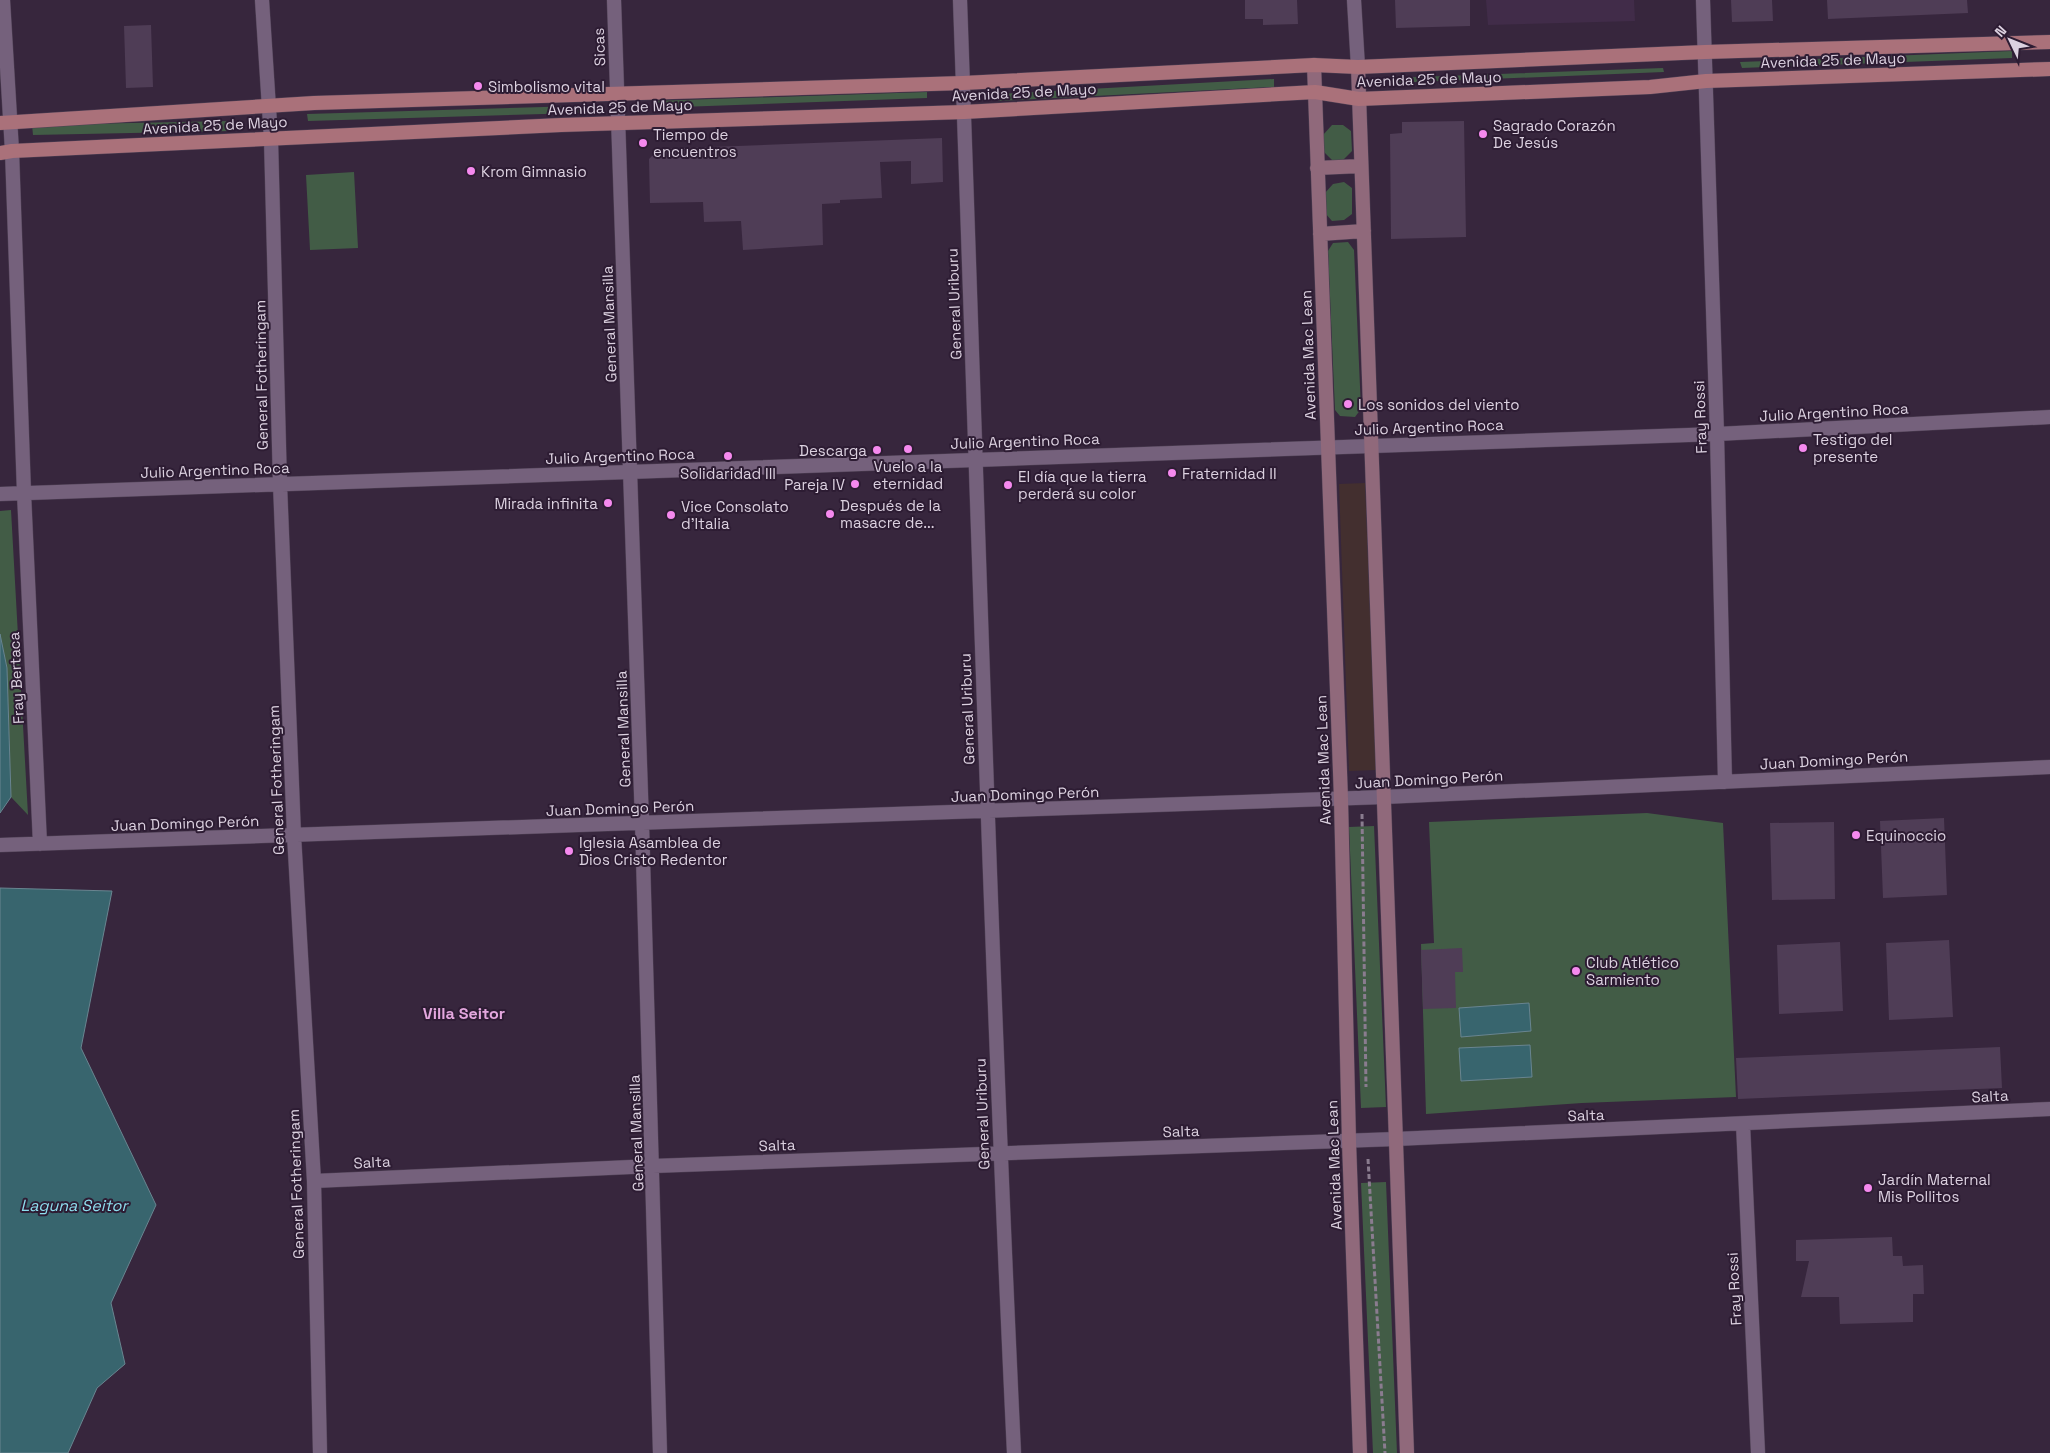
<svg xmlns="http://www.w3.org/2000/svg" width="2050" height="1453" font-family="'Space Grotesk',sans-serif">
<rect width="100%" height="100%" fill="#37263d"/>
<path fill="#432f2f" d="M1365 483 1376 770 1349 771 1339 484Z"/>
<path fill="#412c49" d="M1486 0H1634L1635 21 1488 25Z"/>
<path fill="#425c46" d="M2012 51V58L1742 68 1740 62Z
M1663 68 1664 72 1392 83 1391 78Z
M1274 79V87L998 101V94Z
M927 92V98L652 108V101Z
M579 106V113L308 121 307 114Z
M229 121 230 131 33 135 32 125Z
M1332 125H1343L1351 131 1352 151 1343 160H1332L1324 152 1323 135Z
M354 172 358 248 310 250 306 175Z
M1344 182 1352 188V214L1344 220 1332 221 1325 213V193L1333 184Z
M1348 242 1354 250 1361 409 1355 417 1340 416 1335 410 1328 251 1333 243Z
M11 510 28 815 11 797 7 668 0 634V511Z
M1647 813 1723 823 1736 1097 1582 1103 1426 1114 1421 944 1434 943 1429 822Z
M1374 826 1386 1107 1361 1108 1349 827Z
M1386 1182 1397 1453H1373L1361 1183Z"/>
<path fill="#38656e" stroke="#698590" d="M0 634 7 668 11 797 0 813Z
M0 888 112 891 81 1048 156 1205 111 1303 125 1364 97 1388 68 1453H0Z
M1529 1003 1531 1031 1461 1037 1459 1008Z
M1530 1045 1532 1077 1461 1081 1459 1048Z"/>
<path fill="#4f3d56" d="M1245 0H1297L1298 24 1263 25V19H1245Z
M1395 0H1470V26L1396 28Z
M1731 0H1772L1773 21 1732 22Z
M1827 0H1967L1968 13 1828 19Z
M151 25 153 87 126 88 124 26Z
M1464 121 1466 237 1391 239 1390 134 1402 133V122Z
M942 138 943 182 911 184V161L880 162 882 198 840 200V203L822 204 823 245 743 250 741 221 704 222 703 202 650 203 649 159 659 149Z
M1944 818 1947 895 1883 898 1880 821Z
M1834 822 1835 899 1772 900 1770 823Z
M1949 940 1953 1017 1889 1020 1886 943Z
M1840 942 1843 1011 1779 1014 1777 945Z
M1462 948 1463 972H1455L1456 1008 1423 1009 1421 950Z
M2000 1047 2002 1088 1738 1099 1736 1058Z
M1892 1237 1893 1256H1902L1903 1266 1923 1265 1924 1294H1913V1322L1840 1324 1839 1297H1801L1809 1261H1796V1240Z"/>
<g fill="none" stroke-linecap="round" stroke-linejoin="round">
<defs>
<path id="minor" d="M614 0 642 823 660 1453
M960 0C977 484 991 969 1014 1453
M1354 0 1358 67
M1703 0 1717 434 1725 782
M271 139 280 484 294 835 314 1181 320 1453
M12 151 24 493 40 844
M0 494 1717 434 2050 417
M0 845 1384 797 2050 767
M1743 1124 1758 1453
M314 1181 653 1166 1396 1139 2050 1109"/>
<path id="tertiary" d="M3 0 12 151
M262 0 271 139"/>
<path id="secondary" d="M1314 65 1341 799 1349 1141 1360 1453
M1358 67 1407 1453
M1317 168 1361 166
M1320 234 1364 231"/>
<path id="primary" d="M0 123 314 103 963 83 1314 65 1358 67 1705 52 2050 42
M0 153 12 151 561 125 964 112 1315 92 1359 99 1650 87 1706 81 2050 69"/>
</defs>
<use href="#minor" stroke="#4f4155" stroke-width="15"/>
<use href="#tertiary" stroke="#4f4155" stroke-width="15"/>
<use href="#secondary" stroke="#4f4155" stroke-width="15"/>
<use href="#primary" stroke="#4f4155" stroke-width="15"/>
<path stroke="#8a7c8f" stroke-width="3" stroke-dasharray="5 2.5" stroke-linecap="butt" d="M1362 814 1366 1087
M1368 1159 1385 1453"/>
<use href="#minor" stroke="#75617c" stroke-width="14"/>
<use href="#tertiary" stroke="#75617c" stroke-width="14"/>
<use href="#secondary" stroke="#90697b" stroke-width="14"/>
<use href="#primary" stroke="#aa717a" stroke-width="14"/>
</g>
<g fill="#f589ee" stroke="#2d1c33" stroke-width="2">
<circle cx="478" cy="86" r="5"/>
<circle cx="1483" cy="134" r="5"/>
<circle cx="643" cy="143" r="5"/>
<circle cx="471" cy="171" r="5"/>
<circle cx="1348" cy="404" r="5"/>
<circle cx="1803" cy="448" r="5"/>
<circle cx="908" cy="449" r="5"/>
<circle cx="877" cy="450" r="5"/>
<circle cx="728" cy="456" r="5"/>
<circle cx="1172" cy="473" r="5"/>
<circle cx="855" cy="484" r="5"/>
<circle cx="1008" cy="485" r="5"/>
<circle cx="608" cy="503" r="5"/>
<circle cx="830" cy="514" r="5"/>
<circle cx="671" cy="515" r="5"/>
<circle cx="1856" cy="835" r="5"/>
<circle cx="569" cy="851" r="5"/>
<circle cx="1576" cy="971" r="5"/>
<circle cx="1868" cy="1188" r="5"/>
</g>
<g text-anchor="middle" dominant-baseline="central" stroke-width="4" stroke-linejoin="round" paint-order="stroke">
<g font-size="15" fill="#dcd1e0" stroke="#2d1c33">
<text transform="translate(599 47) rotate(-92)">Sicas</text>
<text transform="translate(1833 60) rotate(-2)">Avenida 25 de Mayo</text>
<text transform="translate(1429 79) rotate(-2)">Avenida 25 de Mayo</text>
<text transform="translate(1024 92) rotate(-3)">Avenida 25 de Mayo</text>
<text transform="translate(620 107) rotate(-2)">Avenida 25 de Mayo</text>
<text transform="translate(215 125) rotate(-3)">Avenida 25 de Mayo</text>
<text transform="translate(954 304) rotate(-92)">General Uriburu</text>
<text transform="translate(609 324) rotate(-92)">General Mansilla</text>
<text transform="translate(1308 355) rotate(-92)">Avenida Mac Lean</text>
<text transform="translate(261 375) rotate(-91)">General Fotheringam</text>
<text transform="translate(1834 412) rotate(-3)">Julio Argentino Roca</text>
<text transform="translate(1700 417) rotate(-92)">Fray Rossi</text>
<text transform="translate(1429 427) rotate(-2)">Julio Argentino Roca</text>
<text transform="translate(1025 441) rotate(-2)">Julio Argentino Roca</text>
<text transform="translate(620 456) rotate(-2)">Julio Argentino Roca</text>
<text transform="translate(215 470) rotate(-2)">Julio Argentino Roca</text>
<text transform="translate(16 678) rotate(-93)">Fray Bertaca</text>
<text transform="translate(967 709) rotate(-92)">General Uriburu</text>
<text transform="translate(623 729) rotate(-92)">General Mansilla</text>
<text transform="translate(1323 760) rotate(-92)">Avenida Mac Lean</text>
<text transform="translate(1834 760) rotate(-3)">Juan Domingo Perón</text>
<text transform="translate(1429 779) rotate(-3)">Juan Domingo Perón</text>
<text transform="translate(276 780) rotate(-92)">General Fotheringam</text>
<text transform="translate(1025 794) rotate(-2)">Juan Domingo Perón</text>
<text transform="translate(620 808) rotate(-2)">Juan Domingo Perón</text>
<text transform="translate(185 823) rotate(-2)">Juan Domingo Perón</text>
<text transform="translate(1990 1096) rotate(-3)">Salta</text>
<text transform="translate(982 1114) rotate(-92)">General Uriburu</text>
<text transform="translate(1586 1115) rotate(-2)">Salta</text>
<text transform="translate(1181 1131) rotate(-2)">Salta</text>
<text transform="translate(636 1133) rotate(-92)">General Mansilla</text>
<text transform="translate(777 1145) rotate(-2)">Salta</text>
<text transform="translate(372 1162) rotate(-3)">Salta</text>
<text transform="translate(1334 1165) rotate(-92)">Avenida Mac Lean</text>
<text transform="translate(296 1184) rotate(-92)">General Fotheringam</text>
<text transform="translate(1734 1289) rotate(-93)">Fray Rossi</text>
</g>
<g font-size="15" fill="#dcd1e0" stroke="#2d1c33" text-anchor="start">
<text x="488" y="86">Simbolismo vital</text>
<text x="1493" y="125">Sagrado Corazón<tspan x="1493" dy="17">De Jesús</tspan></text>
<text x="653" y="134">Tiempo de<tspan x="653" dy="17">encuentros</tspan></text>
<text x="481" y="171">Krom Gimnasio</text>
<text x="1358" y="404">Los sonidos del viento</text>
<text x="1813" y="439">Testigo del<tspan x="1813" dy="17">presente</tspan></text>
<text x="867" y="450" text-anchor="end">Descarga</text>
<text x="908" y="466" text-anchor="middle">Vuelo a la<tspan x="908" dy="17">eternidad</tspan></text>
<text x="728" y="473" text-anchor="middle">Solidaridad III</text>
<text x="1182" y="473">Fraternidad II</text>
<text x="1018" y="476">El día que la tierra<tspan x="1018" dy="17">perderá su color</tspan></text>
<text x="845" y="484" text-anchor="end">Pareja IV</text>
<text x="598" y="503" text-anchor="end">Mirada infinita</text>
<text x="840" y="505">Después de la<tspan x="840" dy="17">masacre de...</tspan></text>
<text x="681" y="506">Vice Consolato<tspan x="681" dy="17">d'Italia</tspan></text>
<text x="1866" y="835">Equinoccio</text>
<text x="579" y="842">Iglesia Asamblea de<tspan x="579" dy="17">Dios Cristo Redentor</tspan></text>
<text x="1586" y="962">Club Atlético<tspan x="1586" dy="17">Sarmiento</tspan></text>
<text x="1878" y="1179">Jardín Maternal<tspan x="1878" dy="17">Mis Pollitos</tspan></text>
</g>
<g font-size="16" font-weight="bold" fill="#e3a7de" stroke="#2d1c33">
<text x="464" y="1013">Villa Seitor</text>
</g>
<g font-size="16" font-style="italic" fill="#8edeee" stroke="#2d1c33">
<text x="74" y="1205">Laguna Seitor</text>
</g>
</g>
<g transform="translate(2010 40) rotate(313)" stroke="#2d1c33" stroke-width="4" paint-order="stroke">
<path d="M0-4L9 19L0 12L-9 19Z" fill="#dcd1e0"/>
<text y="-8" font-size="14" font-weight="bold" text-anchor="middle" fill="#dcd1e0">N</text>
</g>
</svg>
